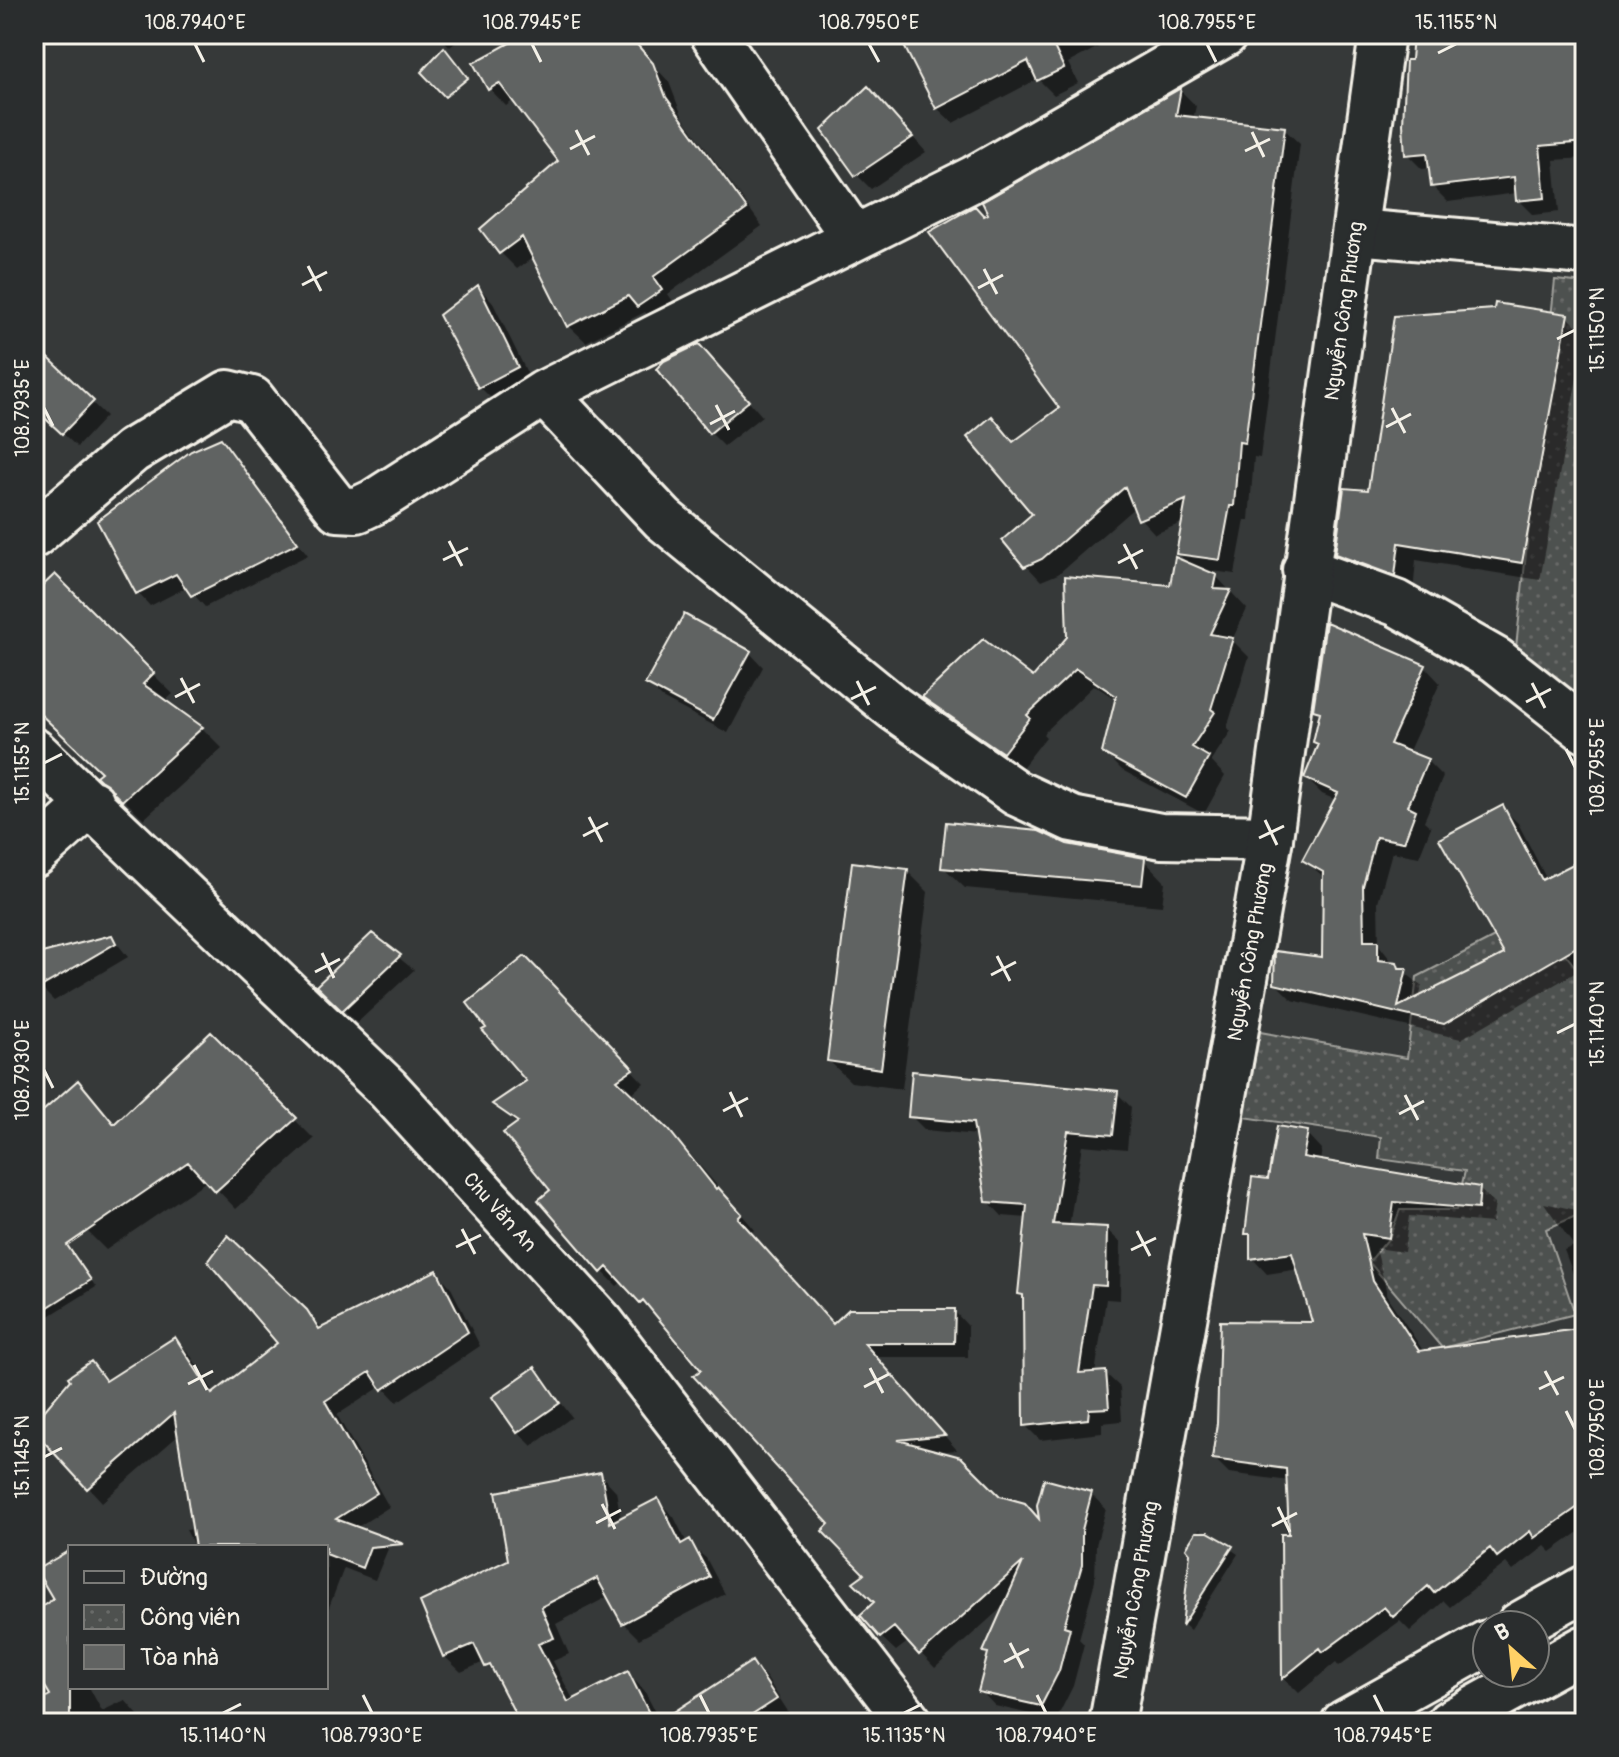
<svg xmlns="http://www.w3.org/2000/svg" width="1619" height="1757" font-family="Pangolin,sans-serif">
<defs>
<pattern id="park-dots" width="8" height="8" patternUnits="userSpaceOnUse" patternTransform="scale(2)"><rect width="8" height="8" fill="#4e514f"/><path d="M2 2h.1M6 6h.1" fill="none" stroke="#686a68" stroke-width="1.8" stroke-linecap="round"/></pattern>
</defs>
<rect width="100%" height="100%" fill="#363939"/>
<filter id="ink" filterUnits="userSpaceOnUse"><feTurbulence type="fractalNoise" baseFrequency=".0125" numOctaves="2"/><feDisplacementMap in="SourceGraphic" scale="16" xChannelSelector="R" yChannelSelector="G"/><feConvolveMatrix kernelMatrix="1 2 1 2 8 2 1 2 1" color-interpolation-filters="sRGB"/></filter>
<g filter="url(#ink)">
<path fill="url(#park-dots)" stroke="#a1a19c" stroke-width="2" d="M1555 280 1585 283V733L1513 676Z
M1535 916 1585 979V1212L1546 1229 1575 1314 1442 1348 1369 1262 1389 1238 1400 1210H1456L1465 1171 1379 1159 1381 1137 1244 1117 1260 1032 1407 1058 1417 977Z"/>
<path fill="#0007" d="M438 34H466L450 47Z
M530 34H601L638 48 669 82 682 116 762 226 668 294 677 307 655 323 645 312 586 342 569 326 534 257 517 269 501 253 561 162 514 100 506 106 490 89 475 64Z
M900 34H1123L1068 63 1078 83 1054 95 1038 79 953 123 937 108Z
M1415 34H1585V158L1554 160 1559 212 1533 215 1518 200 1517 193 1448 202 1432 186 1430 168 1422 169 1407 154Z
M1181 91 1196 106 1193 119 1284 129 1300 144 1260 458 1254 457 1249 520H1245L1235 574 1204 570 1216 576 1247 609 1232 640 1249 657 1227 728 1231 731 1211 761 1225 776 1204 814 1122 770 1104 752 1117 700 1094 685 1043 734 1046 737 1021 769 942 714 925 697 1033 680 1172 587 1189 565 1178 553 1184 522 1155 534 1140 518 1135 507 1058 574 1041 581 1026 565 1035 515 992 419 1014 443 1062 408 985 218 991 214 985 203Z
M882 102 926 152 871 189 857 175Z
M478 287 492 301 531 381 494 401 480 387Z
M1567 316 1585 334 1540 580 1416 560 1413 593 1355 572 1337 553Z
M34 347 106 416 77 447 34 406Z
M713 360 762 416 724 446 710 432Z
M220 440 308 555 205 607 187 587 150 606 138 593 100 522Z
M55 577 173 694 164 702 202 728 222 748 144 819 99 776 103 772 34 706V597Z
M750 653 763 667 728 733 662 698 648 684Z
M1425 667 1440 683 1408 753 1427 761 1443 777 1424 821 1431 827 1419 857 1392 852 1378 902 1379 945 1393 963 1422 986 1419 999 1506 955 1502 808 1518 823 1547 880 1585 860V967L1461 1039 1292 1000 1276 984 1324 959 1325 878 1304 860 1336 800 1322 794 1306 778 1319 745 1321 715 1315 709Z
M1067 845 1144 860 1165 882 1162 906 965 888 943 867Z
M907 871 928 892 902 1089 851 1082 829 1061Z
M372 936 414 970 357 1023 319 986Z
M112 937 128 957 54 1001 40 987 34 978V957Z
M524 959 644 1083 630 1095 684 1147 755 1230 751 1233 834 1326 954 1311 968 1326V1357H875L957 1450 935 1452 1042 1524 1091 1494 1106 1509 1096 1545 1095 1581 1079 1639 1084 1644 1073 1686 1056 1720 995 1706 981 1691 989 1656 985 1652 1006 1604 935 1668 909 1641 896 1651 881 1637 877 1603 867 1574 832 1524 658 1314 623 1281 617 1286 602 1271 518 1125 495 1104 529 1081Z
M211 1035 314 1139 236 1209 208 1180 106 1250 87 1231 34 1254V1122L78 1083 116 1125Z
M1117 1093 1131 1107 1127 1149 1082 1145 1069 1227 1106 1229 1121 1243 1120 1300 1106 1299 1095 1374 1105 1373 1120 1387 1122 1421 1102 1423V1433L1040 1440 1026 1426 1025 1299 1020 1294 1028 1218 1002 1216 988 1201 977 1135 925 1130 911 1116Z
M1307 1133 1322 1149 1320 1161 1479 1189 1495 1204 1492 1223 1409 1216 1404 1252 1376 1248 1388 1298 1424 1352 1585 1330V1528L1551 1552 1545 1546 1513 1571 1506 1563 1450 1607 1444 1601 1410 1631 1400 1621 1339 1666 1336 1662 1299 1693 1284 1678 1283 1536H1292L1289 1481 1229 1473 1214 1458 1314 1324 1299 1269 1267 1274 1252 1258V1239L1247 1234 1270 1181Z
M1544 1203 1585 1212V1305L1564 1250 1574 1246Z
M75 1258 96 1287 38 1323 34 1319V1282Z
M437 1272 450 1286 480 1346 397 1402 382 1386 337 1415 389 1507 356 1528 374 1535 388 1549 375 1580 344 1568 328 1610 326 1547H195L186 1530 194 1529 180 1434 102 1502 34 1428 91 1363 109 1382 175 1340 189 1353 215 1394 280 1343 305 1311 323 1329Z
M535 1369 572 1417 532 1446 518 1432Z
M600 1474 616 1491 621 1519 657 1500 674 1517 687 1543 706 1558 725 1594 639 1639 623 1623 609 1596 556 1624 569 1654 553 1661 574 1701 628 1674 644 1690 661 1723H522L500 1680 484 1662 461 1672 444 1656 510 1562Z
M1200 1529 1238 1554 1190 1630 1184 1625 1193 1552 1189 1548Z
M70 1562V1687H89L102 1711 125 1700 145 1723H34V1707L53 1696 34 1664V1615L55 1599Z
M752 1663 766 1677 789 1713 775 1723H687Z
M1553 1716 1560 1723H1543Z"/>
<path fill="#616362" stroke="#f4f1e8" stroke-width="2" d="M526 34H628L653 63 666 97 747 209 653 277 662 290 637 307 628 296 567 327 522 237 499 254 480 229 558 161 499 83 488 90 473 63Z
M898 34H1079L1054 47 1064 68 1037 81 1028 61 936 109Z
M1413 34H1585V142L1540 146 1545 198 1516 201 1514 177 1431 187 1427 153 1405 155 1403 124 1406 60H1411Z
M444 47 468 78 445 97 421 72Z
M868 86 913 137 855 176 822 130Z
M1181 88 1176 115 1285 127 1245 443 1239 442 1234 506H1230L1220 560 1176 554 1186 500 1138 520 1125 487 1042 559 1024 567 1002 540 1032 514 967 437 992 416 1013 442 1059 408 929 232 975 206 984 216 988 214 982 202Z
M478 285 518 367 478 388 439 315Z
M1495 303 1568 314 1522 563 1399 543 1395 576 1335 554 1344 488 1368 490 1394 316 1494 309Z
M34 344 94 401 62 434 34 408Z
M699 344 749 401 709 434 656 369 664 361Z
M221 438 298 543 191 596 176 574 136 594 97 521 191 451Z
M1175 557 1217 575 1214 589 1231 590 1210 634 1233 638 1211 709 1215 712 1192 747 1209 757 1186 798 1102 753 1116 696 1076 669 1027 715 1030 718 1003 753 922 697 983 639 1033 677 1067 637 1065 576 1170 585Z
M55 574 154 673 143 684 203 727 122 801 96 776 101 772 34 708V594Z
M684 614 751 651 713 720 645 684Z
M1326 622 1426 665 1390 744 1428 759 1408 806 1416 810 1404 842 1376 837 1363 886 1364 941H1378V960L1397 962 1399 968H1407L1398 1007 1504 954 1439 839 1503 805 1542 880 1585 858V942L1444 1024 1274 984 1275 951 1322 957 1323 872 1302 860 1338 793 1304 778 1318 744 1313 742 1320 712 1313 710Z
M946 822 1039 831 1067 844 1145 858 1142 885 941 868Z
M852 862 908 869 881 1069 827 1061Z
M372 933 401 955 342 1011 316 986Z
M112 935 116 943 34 991V955Z
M525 956 630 1065 633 1069 617 1080 669 1130 716 1189 718 1187 742 1214 738 1218 833 1324 849 1309H955L954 1343H864L945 1435 898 1440 961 1457 1000 1496 1025 1503 1039 1519 1037 1505 1044 1479 1092 1492 1082 1530V1565L1064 1626 1070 1628 1059 1671 1041 1706 978 1692 988 1653 983 1652 1023 1562 919 1655 894 1627 880 1638 860 1615 874 1602 853 1582 864 1574 822 1531 829 1524 693 1376 701 1370 643 1300 640 1303 607 1267 601 1273 538 1200 550 1190 503 1133 518 1122 492 1104 526 1081 482 1030 486 1028 467 1003Z
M211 1032 297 1118 215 1192 188 1162 67 1245 91 1280 34 1316V1119L78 1080 114 1124Z
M912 1071 1118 1091 1113 1135 1068 1131 1053 1224 1107 1227 1106 1286 1092 1285 1079 1373 1106 1371 1109 1408 1089 1409 1088 1419 1024 1426 1023 1295 1018 1294 1027 1205 986 1202 973 1123 908 1117Z
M1277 1126 1308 1131 1303 1157 1480 1187 1478 1209 1394 1202 1389 1238 1362 1234 1373 1281 1419 1351 1585 1328V1502L1534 1538 1530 1531 1497 1557 1490 1548 1434 1593 1428 1586 1393 1617 1384 1607 1323 1652 1320 1648 1282 1679 1281 1534H1289L1286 1469 1212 1459 1217 1423 1220 1321 1312 1322 1292 1253 1250 1259V1234H1245L1252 1177 1268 1179Z
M228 1235 307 1310 319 1329 437 1270 468 1332 382 1390 370 1372 325 1401 377 1493 336 1519 404 1544 370 1547 362 1568 326 1554V1547H195L174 1413 87 1489 34 1431V1423L70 1380 68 1377 91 1361 106 1381 175 1337 212 1394 277 1343 208 1262Z
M535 1367 560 1403 517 1433 492 1397Z
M601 1472 610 1523 658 1498 681 1544 690 1539 710 1577 622 1624 597 1578 541 1607 554 1638 538 1644 568 1702 628 1671 654 1723H520L490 1665 485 1667 474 1644 443 1657 420 1602 508 1560 496 1492Z
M1196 1532H1208L1233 1546 1182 1626 1190 1553 1186 1548Z
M70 1550V1723H34V1704L50 1695 34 1668V1612L53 1599 36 1570Z
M752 1661 777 1699 740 1723H657Z"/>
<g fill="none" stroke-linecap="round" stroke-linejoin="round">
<defs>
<path id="minor" d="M713 34 853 236
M1356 232 1585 252
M544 393 663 519 894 708 1016 793 1072 819 1161 836 1270 838
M34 535 132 451 228 393 252 399 338 509 357 510 374 502 544 393 975 178 1225 34
M1305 570 1396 603 1496 660 1585 730"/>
<path id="tertiary" d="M34 751 388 1089 601 1322 910 1723
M34 855 92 803
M1112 1723 1270 838 1382 34"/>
<path id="secondary" d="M1519 1625 1585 1588
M1344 1723 1487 1643
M1449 1723 1585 1648"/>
</defs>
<use href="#minor" stroke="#f4f1e8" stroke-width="50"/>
<use href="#tertiary" stroke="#f4f1e8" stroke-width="50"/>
<use href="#secondary" stroke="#f4f1e8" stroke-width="50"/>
<use href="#minor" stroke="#2a2d2e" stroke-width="44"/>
<use href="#tertiary" stroke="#2a2d2e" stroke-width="44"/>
<use href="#secondary" stroke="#2a2d2e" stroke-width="44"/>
</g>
</g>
<path fill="none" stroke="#f4f1e8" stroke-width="3" d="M195 44 204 62M532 44 541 62M869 44 879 62M1207 44 1216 62M1438 53 1456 44M576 130 589 155M1252 132 1264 157M570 149 595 136M1245 151 1270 139M308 266 321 291M984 269 997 294M302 285 327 272M978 288 1003 275M1557 339 1575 330M716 405 729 430M44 408 53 426M1392 408 1405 433M710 424 735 411M1386 427 1411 414M449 541 462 566M1124 544 1137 569M443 560 468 548M1118 563 1143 550M181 678 194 703M857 681 869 705M1532 683 1545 708M175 697 200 684M851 699 876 687M1526 702 1551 689M1566 749 1575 767M44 763 62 754M589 817 602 842M1265 820 1277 845M583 836 608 823M1259 838 1284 826M322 953 334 978M997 956 1010 981M315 972 340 959M991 975 1016 962M1557 1033 1575 1024M44 1070 53 1088M730 1092 742 1117M1405 1095 1418 1120M723 1111 748 1098M1399 1114 1424 1101M462 1229 475 1254M1137 1231 1150 1256M456 1247 481 1235M1131 1250 1156 1238M194 1365 207 1390M870 1368 883 1393M1545 1371 1558 1395M188 1384 213 1371M864 1387 889 1374M1539 1389 1564 1377M1566 1411 1575 1429M44 1457 62 1448M602 1504 615 1529M1278 1507 1290 1532M596 1523 621 1510M1272 1526 1297 1513M1010 1643 1023 1668M1004 1662 1029 1649M363 1695 372 1713M700 1695 709 1713M1037 1695 1046 1713M1374 1695 1383 1713M223 1713 241 1704M904 1713 922 1704"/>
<g text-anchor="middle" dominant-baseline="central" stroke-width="6" stroke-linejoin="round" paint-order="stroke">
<g font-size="20" fill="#f4f1e8" stroke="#2a2d2e">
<text transform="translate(1344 311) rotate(-82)">Nguyễn Công Phương</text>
<text transform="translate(1250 952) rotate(-80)">Nguyễn Công Phương</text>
<text transform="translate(500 1212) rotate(48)">Chu Văn An</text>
<text transform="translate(1136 1590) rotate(-80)">Nguyễn Công Phương</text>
</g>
</g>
<rect width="1619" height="1757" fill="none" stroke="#2a2d2e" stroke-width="88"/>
<rect x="68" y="1545" width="260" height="144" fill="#2a2d2e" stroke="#7b7b78" stroke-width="2"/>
<rect x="84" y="1571" width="40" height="12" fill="#2a2d2e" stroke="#7b7b78" stroke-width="2"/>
<text x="140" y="1585" font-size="24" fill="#f4f1e8">Đường</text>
<rect x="84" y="1605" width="40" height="24" fill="url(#park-dots)" stroke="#7b7b78" stroke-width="2"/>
<text x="140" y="1625" font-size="24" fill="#f4f1e8">Công viên</text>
<rect x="84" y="1645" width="40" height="24" fill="#616362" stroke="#7b7b78" stroke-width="2"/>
<text x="140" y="1665" font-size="24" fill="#f4f1e8">Tòa nhà</text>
<g transform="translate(1511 1649) rotate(333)"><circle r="38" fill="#2a2d2e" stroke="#7b7b78" stroke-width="2"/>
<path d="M0-6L14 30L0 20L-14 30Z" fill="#ffd166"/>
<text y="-12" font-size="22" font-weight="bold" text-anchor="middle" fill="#f4f1e8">B</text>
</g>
<rect x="44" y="44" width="1531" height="1669" fill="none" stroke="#f4f1e8" stroke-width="3"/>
<g font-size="20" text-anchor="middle" fill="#f4f1e8">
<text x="195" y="29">108.7940°E</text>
<text x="532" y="29">108.7945°E</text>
<text x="869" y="29">108.7950°E</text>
<text x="1207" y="29">108.7955°E</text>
<text x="1456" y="29">15.1155°N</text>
<text transform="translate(1597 330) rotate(-90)" y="7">15.1150°N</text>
<text transform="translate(22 408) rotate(-90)" y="7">108.7935°E</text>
<text transform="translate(22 763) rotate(-90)" y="7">15.1155°N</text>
<text transform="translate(1597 767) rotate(-90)" y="7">108.7955°E</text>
<text transform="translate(1597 1024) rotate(-90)" y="7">15.1140°N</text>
<text transform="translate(22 1070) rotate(-90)" y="7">108.7930°E</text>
<text transform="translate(1597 1429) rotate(-90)" y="7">108.7950°E</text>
<text transform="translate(22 1457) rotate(-90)" y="7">15.1145°N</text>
<text x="223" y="1742">15.1140°N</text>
<text x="372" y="1742">108.7930°E</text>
<text x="709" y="1742">108.7935°E</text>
<text x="904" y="1742">15.1135°N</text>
<text x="1046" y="1742">108.7940°E</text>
<text x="1383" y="1742">108.7945°E</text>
</g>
</svg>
